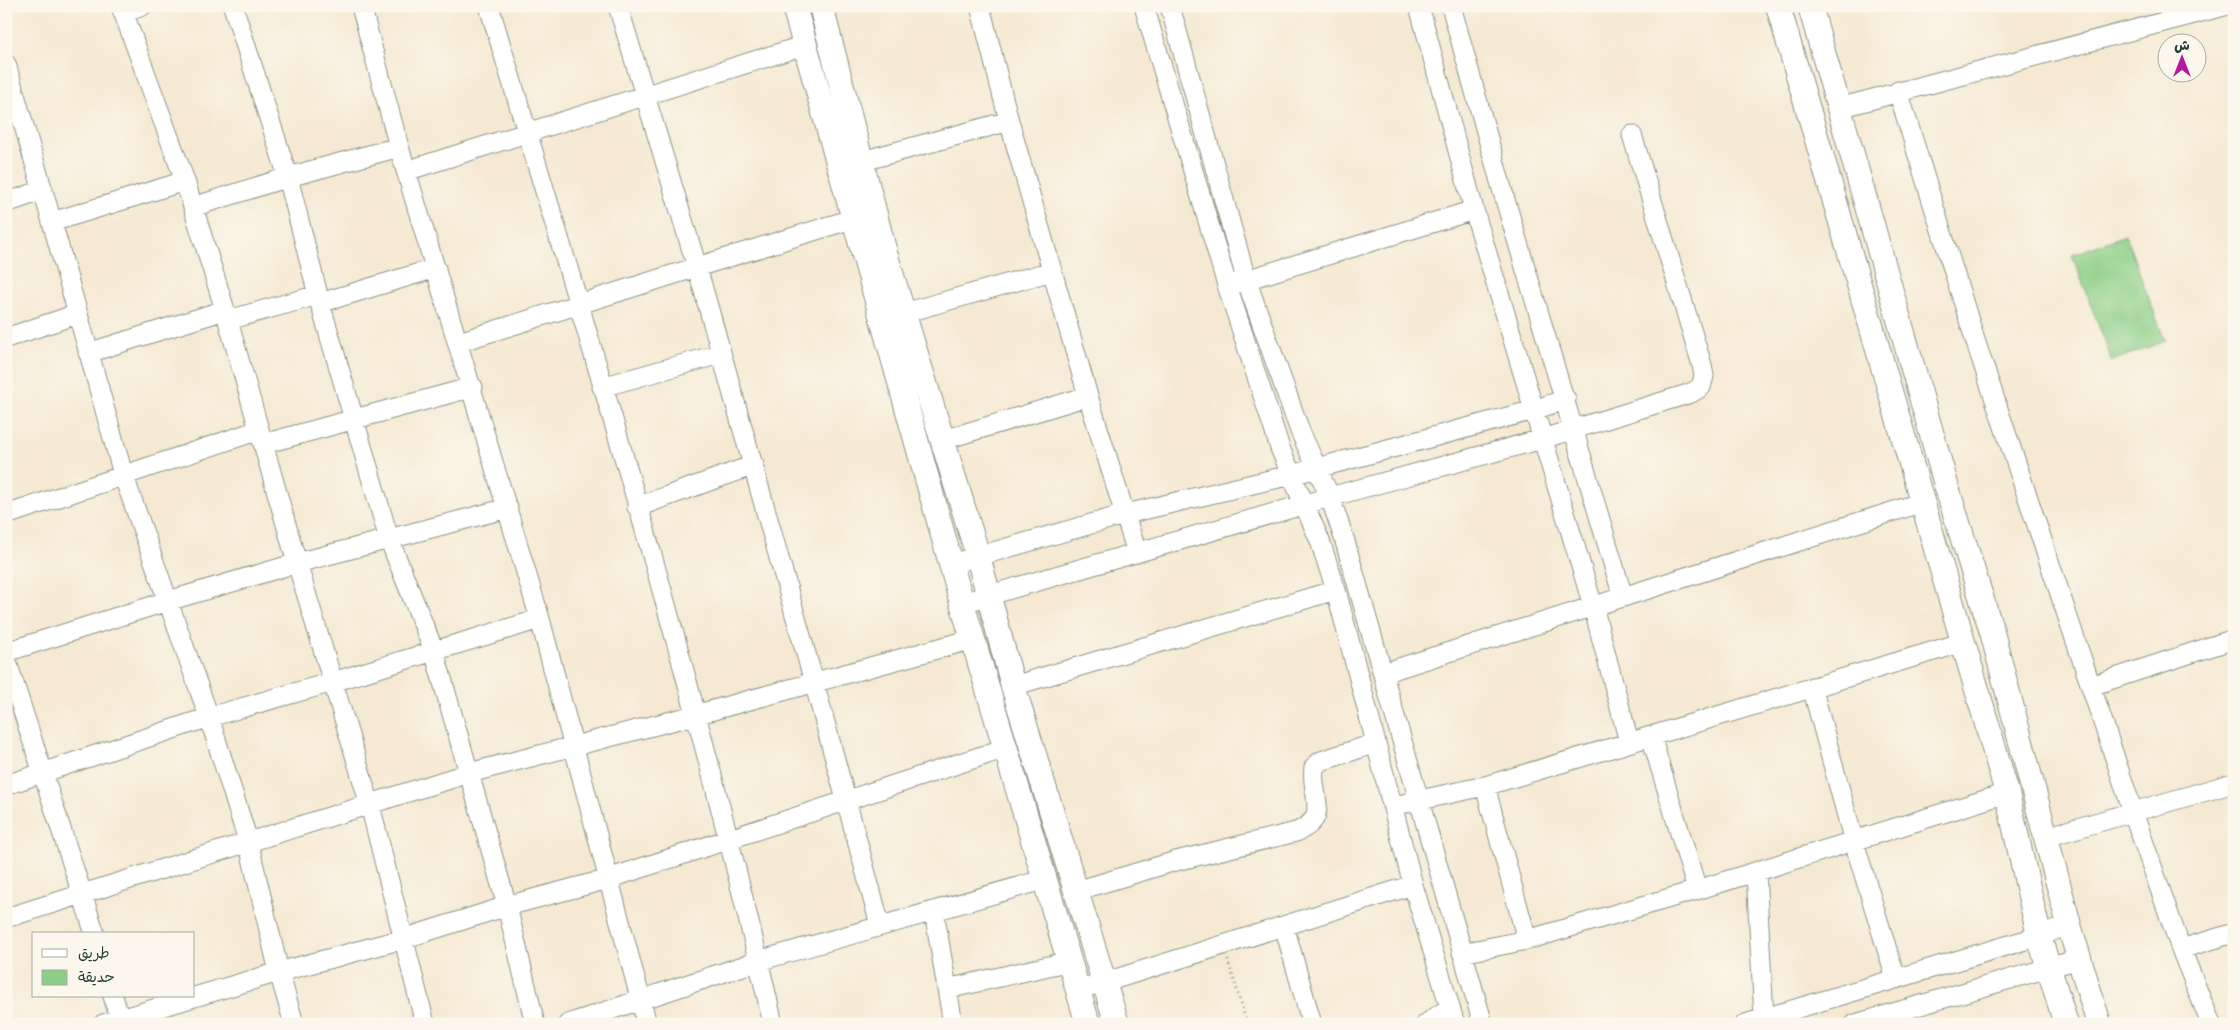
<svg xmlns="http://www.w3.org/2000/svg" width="2240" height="1030" font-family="'Architects Daughter','Playpen Sans Arabic',sans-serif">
<rect width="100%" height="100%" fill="#fbf7ec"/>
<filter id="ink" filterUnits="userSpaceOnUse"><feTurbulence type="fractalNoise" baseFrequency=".02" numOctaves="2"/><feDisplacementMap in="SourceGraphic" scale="10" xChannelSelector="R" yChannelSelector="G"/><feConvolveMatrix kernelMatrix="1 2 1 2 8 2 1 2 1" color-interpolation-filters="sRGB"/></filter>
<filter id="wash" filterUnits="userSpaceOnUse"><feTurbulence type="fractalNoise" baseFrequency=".0096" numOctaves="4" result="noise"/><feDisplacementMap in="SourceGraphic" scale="20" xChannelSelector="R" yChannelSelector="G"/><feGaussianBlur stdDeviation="1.12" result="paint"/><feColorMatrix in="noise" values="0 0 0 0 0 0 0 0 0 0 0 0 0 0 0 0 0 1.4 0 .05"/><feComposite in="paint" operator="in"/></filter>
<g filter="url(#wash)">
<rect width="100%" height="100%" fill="#f5e9d3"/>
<path fill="#8dcf87" stroke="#56865e" d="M2125 235 2165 341 2112 361 2072 255Z"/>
</g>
<g filter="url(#ink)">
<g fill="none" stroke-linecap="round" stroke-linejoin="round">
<defs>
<path id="minor" d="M121 6 185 181 225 310 297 563 370 805 425 1024
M233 6 288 177 320 303 389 539 434 651 540 619
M361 6 399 147 540 619 647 1024
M489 6C591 343 695 681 773 1024
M618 6 697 267 852 219
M980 6 1009 121 1088 396 1137 553
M1144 6 1227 285 1280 448 1320 541 1336 590 1413 885 1455 1024
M1170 6 1246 279 1300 431 1330 497 1344 538 1483 1024
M1419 6 1474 210 1593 606 1629 742
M1451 6 1504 196 1623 597
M123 13 142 6
M6 64 52 222
M1898 91 1976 343 2133 812 2046 837
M1839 108 2224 6
M848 165 1009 121
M406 171 805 45
M185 181 52 222 123 474 168 601 297 563 508 508
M6 203 43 190
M193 207 288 177 399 147
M1233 284 1474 210
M320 303 436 268
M904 313 1052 271
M228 320 318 295
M6 338 77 314
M459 342 697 267 814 682 880 925
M88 353 225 310
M602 387 720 354
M943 440 1088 396
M263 444 473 387
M637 507 754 465
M6 515 259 430
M951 564 1126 514 1291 475 1534 410 1566 399
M962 603 1330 497 1542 439 1691 393 1701 387 1704 376 1702 365 1632 135
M6 652 168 601 209 717 6 785
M6 659 95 934
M1383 673 1923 502
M1013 686 1336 590
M2091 686 2234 639
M1812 687 1854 842 1896 979
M1651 736 1697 890
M1485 786 1527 940
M1406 803 1485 786 1964 642
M1756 872 1764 1018
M1076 891 1176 861 1296 832C1332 817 1310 796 1314 767L1321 761 1376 743
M934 911 953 1024
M6 918 469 773 695 715 973 639
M1284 926 1312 1024
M2181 949 2234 933
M1462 953 1527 940 1697 890 2007 793
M947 989 1070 961
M1078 989 1106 982 1413 885
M113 996 121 1024
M103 1024 279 972 403 939 507 906 608 879 1006 748
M294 1024 279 972 248 841 209 717 333 682 434 651 507 906 535 1024
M568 1024 758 961 1046 879
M1426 1024 1450 1007
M1745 1024 2039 936 2069 925
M1855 1024 2079 959
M2211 1024 2181 949 2133 812 2234 783"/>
<path id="major" d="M794 6 962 603 1088 1024
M821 6 885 253 978 556 1013 686 1117 1024
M1778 6 2007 793 2039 936 2066 1024
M1810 6 1947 488 1992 632 2069 925 2099 1024"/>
</defs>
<use href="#minor" stroke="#8a9384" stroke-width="21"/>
<use href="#major" stroke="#8a9384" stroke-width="26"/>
<path stroke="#8a9384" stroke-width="3" stroke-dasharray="1 4" stroke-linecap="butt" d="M1228 960 1247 1024"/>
<use href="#minor" stroke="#fff" stroke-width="19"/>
<use href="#major" stroke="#fff" stroke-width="24"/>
</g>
</g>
<rect width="2240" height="1030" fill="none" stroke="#fbf7ec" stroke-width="25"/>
<rect x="32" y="932" width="162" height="65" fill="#fbf7ec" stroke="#a3ada2"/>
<rect x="42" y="949" width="25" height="8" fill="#ffffff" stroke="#a3ada2"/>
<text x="78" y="958" font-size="15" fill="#1f3d34">طريق</text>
<rect x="42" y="970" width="25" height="15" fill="#8dcf87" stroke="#a3ada2"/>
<text x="78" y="982" font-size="15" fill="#1f3d34">حديقة</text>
<g transform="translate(2182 58)"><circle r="24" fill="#fbf7ec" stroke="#a3ada2"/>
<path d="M0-4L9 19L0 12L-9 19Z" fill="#b5179e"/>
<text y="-8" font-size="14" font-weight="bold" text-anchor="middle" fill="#1f3d34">ش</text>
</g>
</svg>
